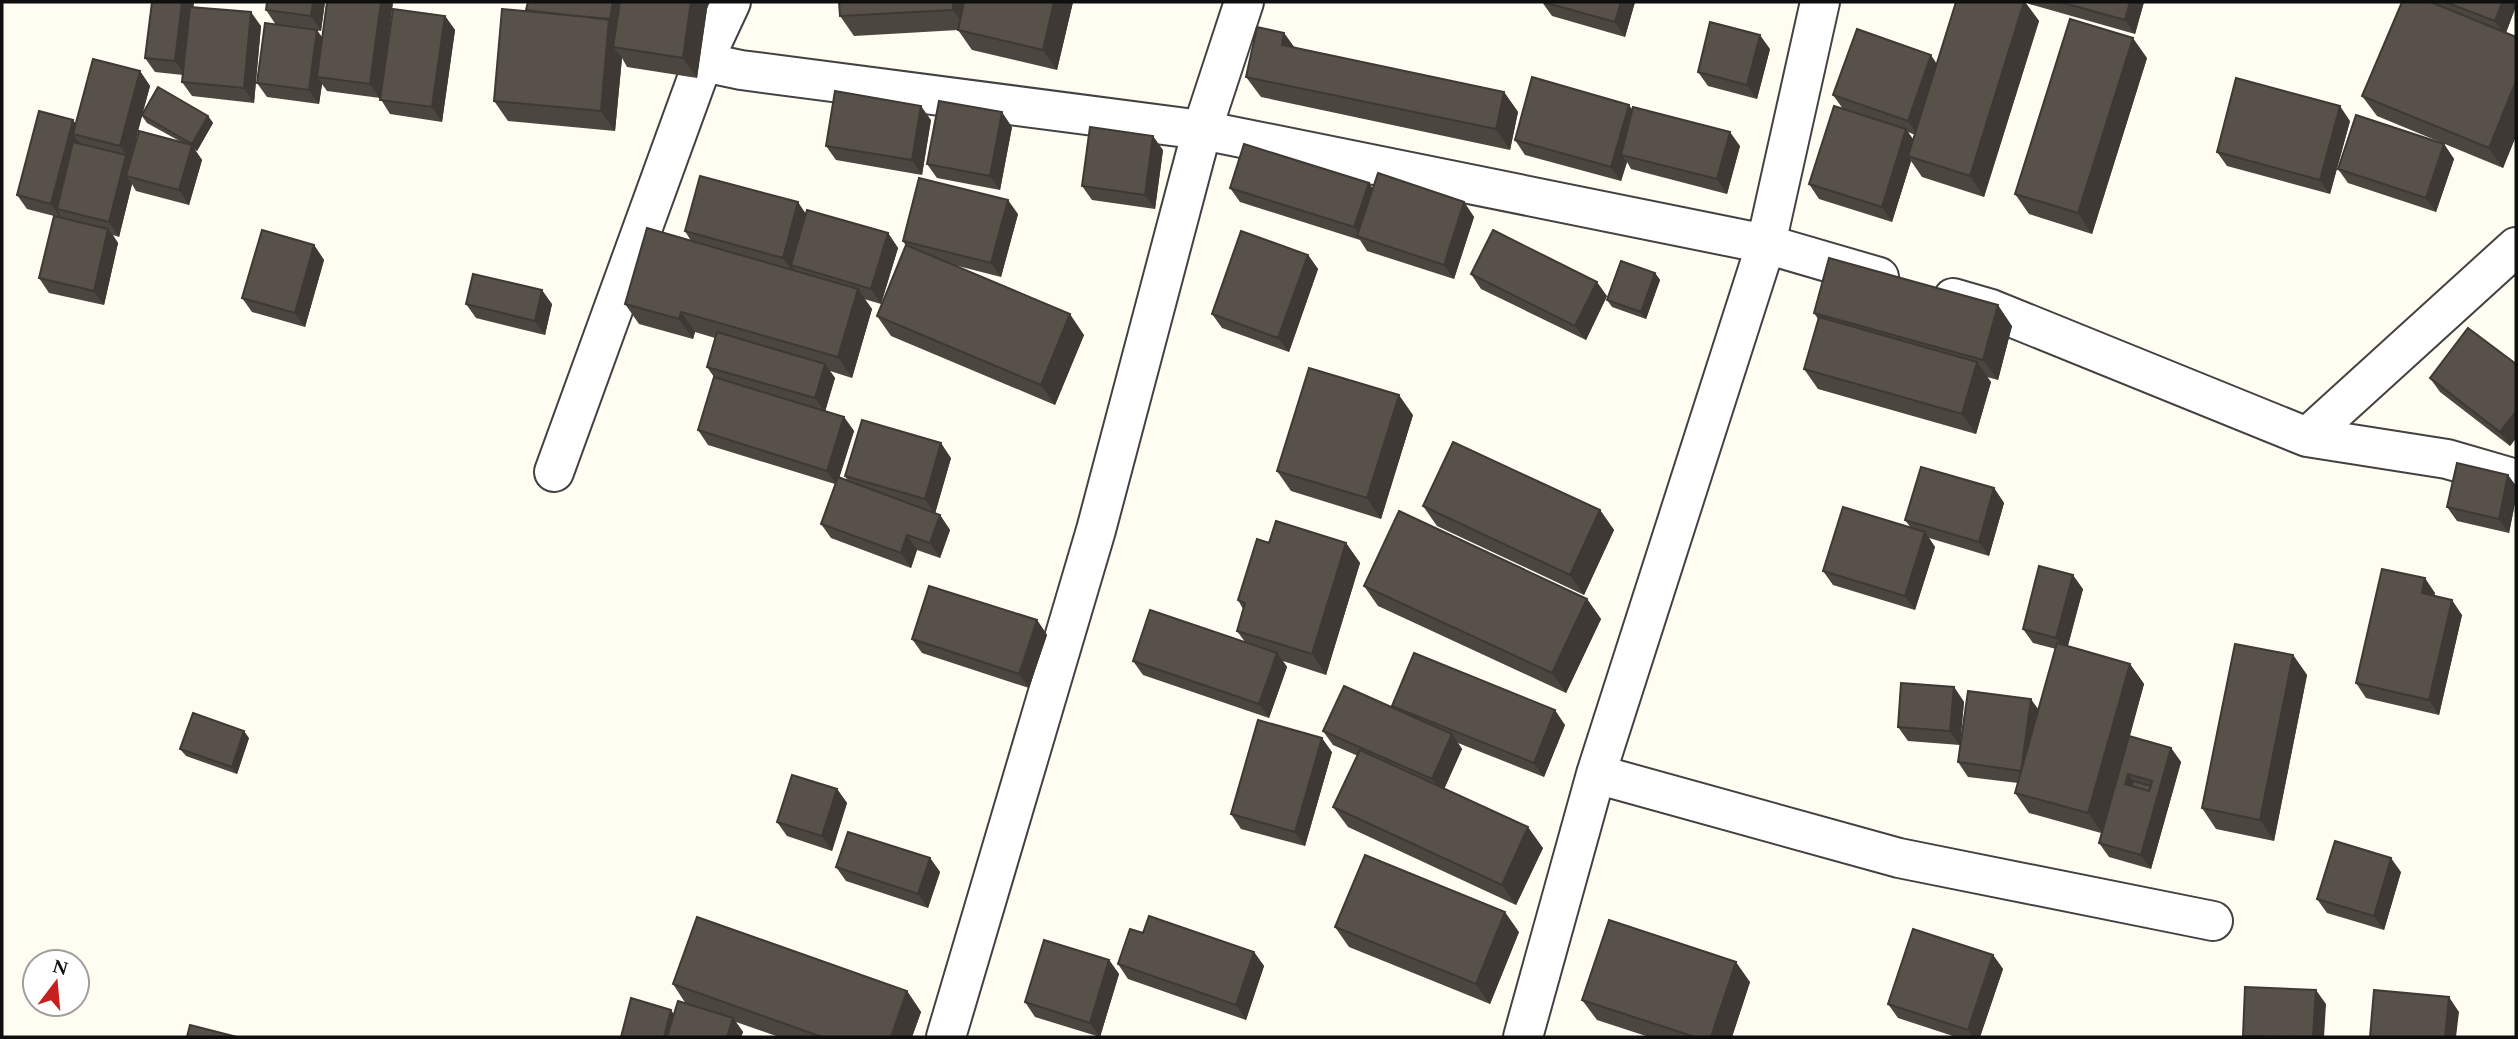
<svg xmlns="http://www.w3.org/2000/svg" width="2518" height="1039" font-family="Spectral,serif">
<rect width="100%" height="100%" fill="#fffdf1"/>
<g fill="none" stroke-linecap="round" stroke-linejoin="round">
<defs>
<path id="minor" d="M731 2 703 62 741 70 1202 130 1766 244 1879 277
M1953 298 1991 309 2307 437 2516 247
M2307 437 2447 459 2516 479
M554 472 703 62
M1596 774 1899 858 2213 921
M946 1037 1096 530 1202 130 1244 2
M1523 1037 1596 774 1766 244 1820 2"/>
</defs>
<use href="#minor" stroke="#424242" stroke-width="42"/>
<use href="#minor" stroke="#fff" stroke-width="38"/>
</g>
<path fill="#4c4640" fill-rule="evenodd" d="M152 2H194L193 7 261 26 254 103 192 96 182 82 183 75 155 72 145 58Z
M325 2 321 31 276 25 266 10Z
M327 2H393L388 39 445 16 455 30 442 122 390 114 380 98 327 91 322 84 319 104 267 97 257 83 322 38Z
M528 2H708L697 78 627 67 622 58 615 131 508 121 494 101 527 11 526 10Z
M1073 2 1057 70 972 50 958 30 854 36 840 16Z
M1542 2H1635L1625 37 1552 16Z
M2025 2 2039 21 1984 197 1922 177 1911 161 1892 222 1819 199 1809 184 1843 109 1833 95 1937 63ZM1908 132 1915 135 1913 139Z
M2027 2H2144L2135 34 2029 4Z
M2402 2H2516V6L2506 33 2516 37V136L2503 168 2377 116 2362 96Z
M1284 33 1295 48 1504 92 1518 112 1510 150 1261 97 1246 77Z
M1770 49 1757 99 1708 86 1698 72Z
M2147 58 2092 234 2029 214 2015 194Z
M140 71 150 86 142 114 208 116 213 123 197 151 194 149 202 160 189 205 136 191 132 184 119 237 113 235 118 243 104 305 49 293 39 278 54 216 27 209 17 195 76 124ZM142 116 147 123 183 143 130 161Z
M1633 110 1740 146 1727 194 1631 169 1627 162 1621 181 1525 155 1515 140Z
M931 120 922 175 836 160 826 146Z
M2350 121 2330 194 2227 166 2217 152Z
M1012 127 1000 190 937 178 927 164Z
M2444 144 2454 159 2436 212 2348 183 2338 169Z
M1163 150 1155 209 1092 200 1082 186Z
M1230 188 1373 189 1464 202 1474 217 1454 279 1367 251 1360 240 1240 202Z
M1018 214 1001 277 954 265 1084 335 1055 405 891 336 877 316 906 246 903 241Z
M685 231 888 233 898 248 881 304 864 299 872 309 852 378 830 371 835 378 825 411 844 417 854 431 839 478 848 481 845 476 951 458 935 513 940 515 950 530 940 558 917 550 911 568 831 538 821 524 835 484 708 445 698 430 714 377 707 367 715 338 695 332 693 339 639 324 625 304 691 241Z
M314 245 324 260 305 327 252 312 242 298Z
M1308 255 1318 269 1289 352 1222 328 1212 314Z
M1655 273 1660 280 1646 319 1612 307 1607 300Z
M1471 274 1607 296 1586 340 1481 289Z
M466 304H552L545 335 476 318Z
M1814 313 2012 326 1998 380 1987 377 1991 382 1976 434 1818 389 1804 369 1818 319Z
M2516 364V438L2510 446 2440 392 2430 378Z
M1413 415 1381 519 1291 491 1277 471Z
M2508 475 2516 486V498L2509 533 2457 521 2447 507Z
M1994 488 2004 503 1989 556 1929 538 1935 547 1915 610 1833 585 1823 571 1911 528 1905 520Z
M1423 506 1600 510 1614 530 1584 595 1437 526Z
M1269 543H1346L1360 563 1326 675 1283 661 1287 667 1269 718 1143 675 1133 661 1245 642 1237 631 1243 609 1238 600Z
M1364 586 1587 599 1601 619 1566 693 1378 606Z
M2083 589 2068 646 2130 664 2144 684 2130 736 2171 748 2181 762 2151 869 2109 857 2099 843 2101 833 2029 813 2015 793 2018 783 1968 777 1958 762 2039 709 2056 649 2033 643 2023 629Z
M2435 593 2434 596 2462 615 2439 715 2366 698 2356 683Z
M1037 620 1047 635 1029 688 922 653 912 639Z
M2293 655 2307 675 2274 841 2216 829 2202 808Z
M1954 687 1964 702 1960 745 1908 741 1898 727Z
M1392 706 1565 725 1544 777 1458 743 1462 749 1444 789 1543 848 1516 905 1348 827 1333 807 1358 756 1333 745 1323 731 1394 708Z
M249 738 237 774 186 756 180 749Z
M1332 752 1305 846 1241 829 1231 814Z
M837 789 847 803 832 851 787 836 777 822Z
M930 858 940 872 928 908 846 881 836 867Z
M2401 872 2384 930 2327 913 2317 899Z
M1335 927 1519 932 1490 1004 1349 947Z
M1143 933 1254 952 1264 966 1246 1020 1128 979 1118 964Z
M1993 955 2003 969 1980 1037H1956L1898 1018 1888 1004Z
M1109 960 1119 974 1100 1037 1035 1017 1025 1002Z
M1750 982 1732 1037H1649L1597 1020 1582 1000Z
M673 984 907 991 921 1012 912 1037H779L736 1022 743 1032 741 1037 674 1014 686 1004Z"/>
<path fill="#3e3934" d="M182 2H194L185 75 175 61Z
M313 2H325L321 31 311 16Z
M381 2H393L380 99 370 84Z
M613 2H625L613 47 622 58 615 131 601 111 609 19Z
M691 2H708L697 78 683 58Z
M953 2H966L967 30 953 10Z
M1054 2H1073L1057 70 1043 50Z
M1621 2H1635L1625 37 1615 22Z
M2025 2 2039 21 1984 197 1970 176Z
M2130 2H2144L2135 34 2125 20Z
M2502 2H2516V6L2505 35 2495 21Z
M251 12 261 26 254 103 244 88Z
M445 16 455 30 442 122 432 107Z
M317 30 327 44 317 77 322 84 319 104 309 90Z
M1284 33 1298 53 1282 45Z
M1760 35 1770 49 1757 99 1747 85Z
M2133 38 2147 58 2092 234 2078 213Z
M1931 55 1941 70 1918 136 1908 121Z
M140 71 150 86 130 161 120 146Z
M2516 81V136L2503 168 2489 148Z
M1504 92 1518 112 1510 150 1496 129Z
M1629 105 1639 119 1621 155 1627 162 1621 181 1611 167Z
M921 106 931 120 922 175 912 160Z
M2340 106 2350 121 2330 194 2320 180Z
M1002 112 1012 127 1000 190 990 176Z
M208 116 213 123 197 151 192 144Z
M73 120 83 134H73L80 144 57 209 61 216V218L51 204Z
M1906 129 1916 144 1908 156 1911 161 1892 222 1882 207Z
M1730 132 1740 146 1727 194 1717 179Z
M1153 136 1163 150 1155 209 1145 195Z
M2444 144 2454 159 2436 212 2426 198Z
M192 145 202 160 189 205 179 190Z
M126 155 136 169 126 176 132 184 119 237 109 222Z
M1369 183 1379 197 1362 238 1354 227Z
M1008 200 1018 214 1001 277 991 263Z
M798 202 808 217 791 265 794 269 793 272 783 258Z
M1464 202 1474 217 1454 279 1444 265Z
M108 229 118 243 104 305 94 291Z
M888 233 898 248 881 304 871 289Z
M314 245 324 260 305 327 295 313Z
M1308 255 1318 269 1289 352 1278 338Z
M1655 273 1660 280 1646 319 1641 312Z
M1597 282 1607 296 1586 340 1575 326Z
M858 289 872 309 852 378 838 357Z
M542 290 552 304 545 335 535 321Z
M1998 305 2012 326 1998 380 1983 360Z
M681 312 695 332 693 339 679 319Z
M1070 314 1084 335 1055 405 1041 385Z
M1977 362 1991 382 1976 434 1962 414Z
M825 364 835 378 825 412 815 398Z
M1399 395 1413 415 1381 519 1367 498Z
M2516 411V438L2510 446 2500 432Z
M844 417 854 431 837 485 827 471Z
M941 443 951 458 935 514 925 499Z
M2508 475 2516 486V498L2509 533 2499 519Z
M1994 488 2004 503 1989 556 1979 542Z
M1600 510 1614 530 1584 595 1570 575Z
M940 515 950 530 940 558 930 543Z
M1925 532 1935 547 1915 610 1905 596Z
M907 535 917 550 911 568 901 553Z
M1346 543 1360 563 1326 675 1312 654Z
M2073 575 2083 589 2066 652 2056 638Z
M2425 578 2435 593 2432 608 2422 593Z
M1587 599 1601 619 1566 693 1552 673Z
M2452 600 2462 615 2439 715 2429 700Z
M1037 620 1047 635 1029 688 1019 674Z
M1277 653 1287 667 1269 718 1259 704Z
M2293 655 2307 675 2274 841 2260 820Z
M2130 664 2144 684 2102 833 2088 813Z
M1954 687 1964 702 1960 745 1950 731Z
M2031 699 2041 713 2022 771Z
M1555 710 1565 725 1544 777 1534 763Z
M244 731 249 738 237 774 232 767Z
M1452 734 1462 749 1442 794 1432 779Z
M1322 738 1332 752 1305 846 1295 832Z
M2171 748 2181 762 2151 869 2141 855Z
M2128 774 2138 788 2125 784Z
M837 789 847 803 832 851 822 836Z
M1528 827 1543 848 1516 905 1502 885Z
M930 858 940 872 928 908 918 894Z
M2391 858 2401 872 2384 930 2374 916Z
M1505 912 1519 932 1490 1004 1476 984Z
M1254 952 1264 966 1246 1020 1236 1005Z
M1993 955 2003 969 1980 1037H1973L1968 1030Z
M1109 960 1119 974 1100 1037 1090 1023Z
M1736 962 1750 982 1732 1037H1711Z
M2316 990 2326 1004 2324 1037H2313Z
M907 991 921 1012 912 1037H891Z
M2449 997 2459 1012 2456 1037H2445Z
M671 1010 676 1017 671 1037H664Z
M733 1018 743 1032 741 1037H727Z"/>
<path fill="#58514a" stroke="#3e3934" stroke-width="2" fill-rule="evenodd" d="M152 2H182L175 61 145 58Z
M267 2H313L311 16 266 10Z
M327 2H381L370 84 317 77Z
M528 2H613L610 20 526 10Z
M620 2H691L683 58 613 47Z
M839 2H953V10L840 16Z
M964 2H1054L1043 50 958 30Z
M1543 2H1621L1615 22Z
M1956 2H2024L1970 176 1908 156Z
M2060 2H2130L2125 20Z
M2402 2H2431L2516 37V81L2489 148 2362 96Z
M2445 2H2502L2495 21Z
M190 7 251 12 244 88 182 82Z
M393 9 445 16 432 107 380 100Z
M502 9 609 19 601 111 494 101Z
M2070 19 2133 38 2078 213 2015 194Z
M1710 22 1760 35 1747 85 1698 72Z
M265 23 317 30 309 90 257 83Z
M1257 27 1284 33 1282 45 1504 92 1496 129 1246 77Z
M1857 29 1931 55 1908 121 1833 95Z
M93 59 140 71 120 146 73 134Z
M1532 77 1629 105 1611 167 1515 140Z
M2236 78 2340 106 2320 180 2217 152Z
M158 87 208 116 192 144 142 115Z
M835 91 921 106 912 160 826 146Z
M939 101 1002 112 990 176 927 164Z
M1834 106 1906 129 1882 207 1809 184Z
M1633 107 1730 132 1717 179 1621 155Z
M39 111 73 120 51 204 17 195Z
M2356 115 2444 144 2426 198 2338 169Z
M1090 127 1153 136 1145 195 1082 186Z
M139 131 192 145 179 190 126 176Z
M73 142 126 155 109 222 57 209Z
M1244 144 1369 183 1354 227 1230 188Z
M1378 173 1464 202 1444 265 1357 236Z
M700 176 798 202 783 258 685 231Z
M919 178 1008 200 991 263 903 241Z
M807 210 888 233 871 289 791 265Z
M54 216 108 229 94 291 39 278Z
M647 228 858 289 838 357 681 312 679 319 625 304Z
M262 230 314 245 295 313 242 298Z
M1493 230 1597 282 1575 326 1471 274Z
M1241 231 1308 255 1278 338 1212 314Z
M906 245 1070 314 1041 385 877 316Z
M1829 258 1998 305 1983 360 1814 313Z
M1621 261 1655 273 1641 312 1607 300Z
M473 274 542 290 535 321 466 304Z
M1819 317 1977 362 1962 414 1804 369Z
M2468 328 2516 364V411L2500 432 2430 378Z
M717 332 825 364 815 398 707 367Z
M1309 368 1399 395 1367 498 1277 471Z
M714 377 844 417 827 471 698 430Z
M862 420 941 443 925 499 845 476Z
M1453 442 1600 510 1570 575 1423 506Z
M2457 463 2508 475 2499 519 2447 507Z
M1921 467 1994 488 1979 542 1905 520Z
M838 477 940 515 930 543 907 535 901 553 821 524Z
M1843 507 1925 532 1905 596 1823 571Z
M1399 511 1587 599 1552 673 1364 586Z
M1276 521 1346 543 1312 654 1237 631 1245 603 1238 600 1257 539 1269 543Z
M2039 566 2073 575 2056 638 2023 629Z
M2382 569 2425 578 2422 593 2452 600 2429 700 2356 683Z
M929 586 1037 620 1019 674 912 639Z
M1150 610 1277 653 1259 704 1133 661Z
M2057 643 2130 664 2088 813 2015 793Z
M2235 644 2293 655 2260 820 2202 808Z
M1414 653 1555 710 1534 763 1392 706Z
M1901 683 1954 687 1950 731 1898 727Z
M1344 686 1452 734 1432 779 1323 731Z
M1968 691 2031 699 2021 771 1958 762Z
M193 713 244 731 232 767 180 749Z
M1258 720 1322 738 1295 832 1231 814Z
M2129 736 2171 748 2141 855 2099 843ZM2128 774 2152 781 2149 791 2125 784Z
M1360 750 1528 827 1502 885 1333 807Z
M792 775 837 789 822 836 777 822Z
M2133 781 2151 786 2149 791 2132 786Z
M848 832 930 858 918 894 836 867Z
M2335 841 2391 858 2374 916 2317 899Z
M1365 855 1505 912 1476 984 1335 927Z
M1149 916 1254 952 1236 1005 1118 964 1130 929 1143 933Z
M697 917 907 991 891 1037H822L673 984Z
M1609 920 1736 962 1711 1037H1695L1582 1000Z
M1913 929 1993 955 1968 1030 1888 1004Z
M1044 940 1109 960 1090 1023 1025 1002Z
M2245 987 2316 990 2313 1037 2243 1036Z
M2374 990 2449 997 2445 1037H2370Z
M631 998 671 1010 664 1037H621Z
M678 1001 733 1018 727 1037H667Z
M190 1025 237 1037H187Z"/>
<rect width="2518" height="1039" fill="none" stroke="#0f0f0f" stroke-width="7"/>
<g transform="translate(56 983) rotate(16)"><circle r="33" fill="#ffffff" stroke="#9f9f9f" stroke-width="2"/>
<path d="M0-5L12 26L0 18L-12 26Z" fill="#c7211f"/>
<text y="-10" font-size="19" font-weight="bold" text-anchor="middle" fill="#0f0f0f">N</text>
</g>
</svg>
